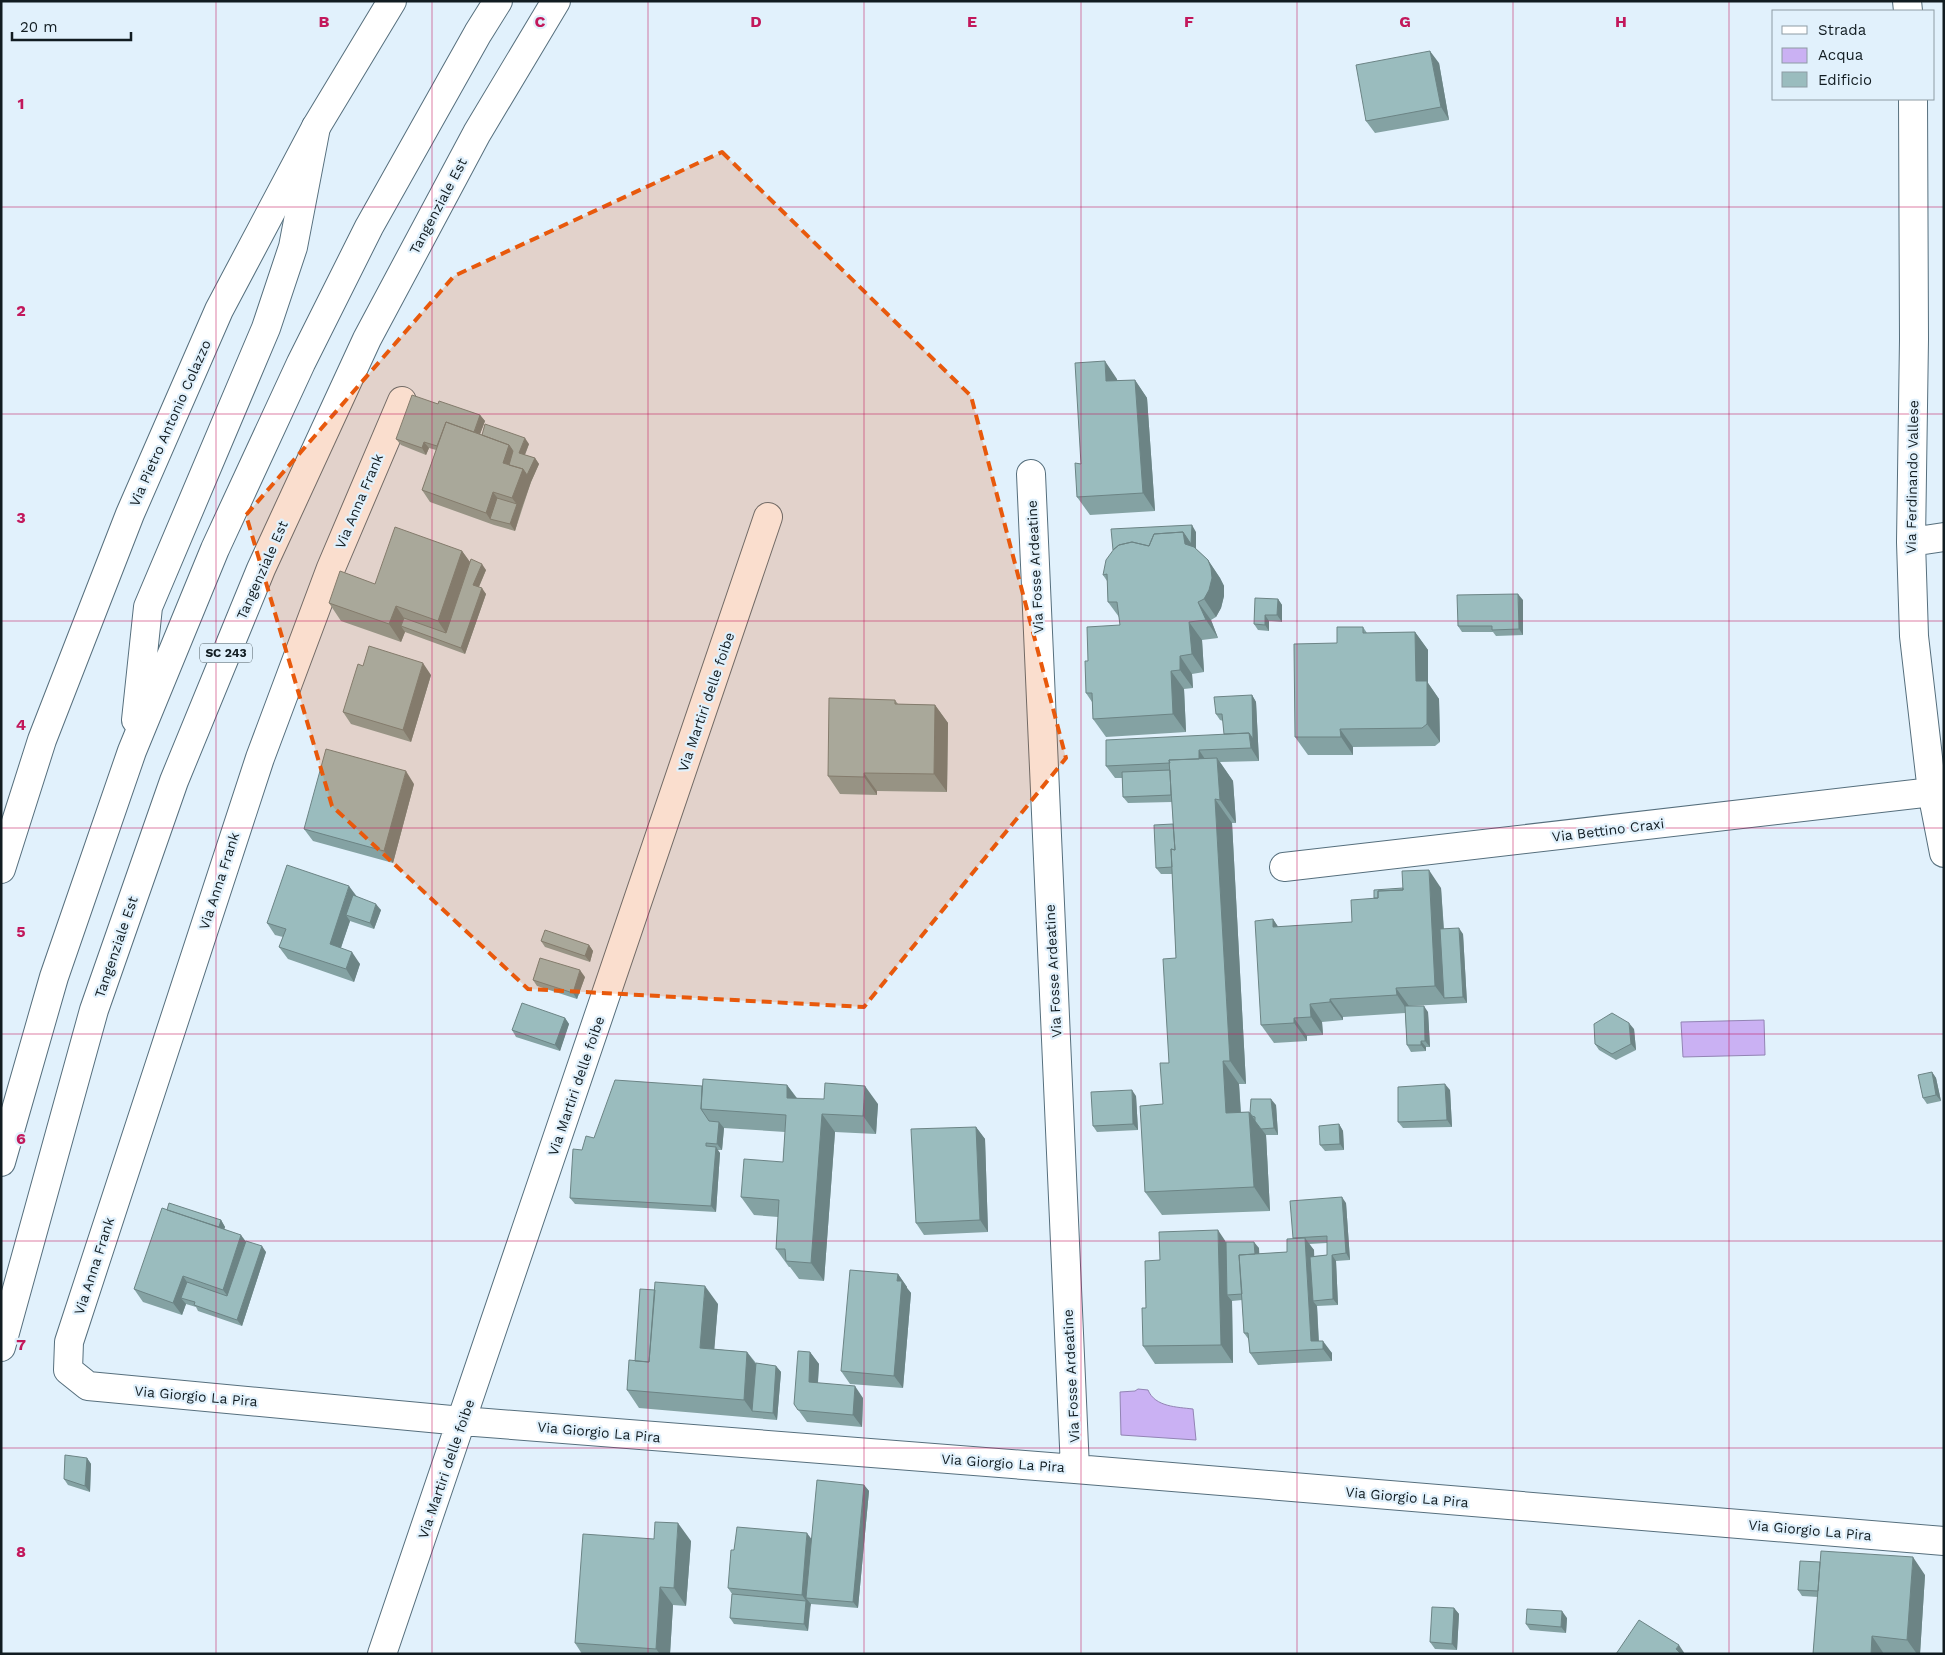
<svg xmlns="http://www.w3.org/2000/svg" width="1945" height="1655" font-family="'Work Sans',sans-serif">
<rect width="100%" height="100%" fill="#e1f1fc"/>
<path fill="#cab1f3" stroke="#9284b4" d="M1764 1020 1765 1055 1683 1057 1681 1022Z
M1138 1389 1148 1390C1155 1407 1177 1407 1193 1409L1196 1440 1121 1435 1120 1392 1135 1391Z"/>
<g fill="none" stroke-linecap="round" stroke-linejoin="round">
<defs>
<path id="minor" d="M1907 1 1908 11
M1913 99 1914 339 1911 542 1914 636 1932 792 1944 853
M402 401 331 568 260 758 69 1342 68 1370 88 1386 462 1421 1075 1469 1944 1541
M1031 474 1075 1469
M1911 542 1944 537
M1284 867 1932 792
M1 869 42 740 130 514 219 310 316 127 392 1
M382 1654 768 517"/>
<path id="highway" d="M136 720 148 607 266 328 293 247 316 127
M1 1162 54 977 132 751 215 549 301 363 369 227 478 33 498 1
M1 1347 94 1010 174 781 261 569 367 339 477 133 556 1"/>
</defs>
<use href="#minor" stroke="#566f7d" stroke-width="30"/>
<use href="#highway" stroke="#566f7d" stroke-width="30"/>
<use href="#minor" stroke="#fff" stroke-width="28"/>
<use href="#highway" stroke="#fff" stroke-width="28"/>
</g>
<path fill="#84a2a3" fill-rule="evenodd" d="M1439 63 1449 120 1375 133 1366 121Z
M1117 379V381L1135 380 1147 398 1155 511 1090 515 1077 497 1081 464Z
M438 404 480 415 485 421 480 434 529 444 525 455 535 458 539 464 531 482 515 531 494 525 430 502 422 490 436 450 429 448 426 455 401 445 396 439Z
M1196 532V549L1208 560 1220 578 1224 586V596L1221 608 1216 617 1211 620 1218 638 1202 640 1204 672 1192 674 1193 688 1184 689 1186 732 1106 737 1093 719 1092 702 1086 693 1088 661 1120 625 1119 617 1108 602 1107 581 1103 575Z
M462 551 470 562 486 570 479 587 486 594 465 654 405 632 401 642 341 621 329 603Z
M1278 599 1282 605V622L1269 621V631L1258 630 1254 624Z
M1523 600V635L1496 636 1493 632H1462L1458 626Z
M1363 627 1367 633 1415 632 1428 650V683L1439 699 1440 742 1435 746 1353 747V755H1308L1295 737 1337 643Z
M363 666 431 675 411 742 351 724 343 712Z
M1252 695 1256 702 1259 761 1220 762 1233 781 1236 823H1232L1246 1084H1239L1241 1112H1249L1250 1113 1276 1105 1278 1135H1266L1270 1211 1162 1215 1145 1192 1163 1104 1169 1063 1176 958 1172 874H1161L1156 868 1173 824 1172 802 1128 803 1123 797 1122 778H1115L1106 766 1224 734 1223 721 1220 720 1216 714Z
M895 700 898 704 935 705 948 723 947 792 877 791V795L840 794 828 776Z
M414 784 393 863 313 841 304 829Z
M1441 888 1444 929 1463 934 1467 1003 1410 1006 1428 1012 1430 1047H1426V1051L1411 1052 1407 1045 1405 1013 1343 1017V1020L1322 1022 1323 1035 1307 1036V1041L1274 1043 1261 1025 1273 919 1278 927 1352 922 1374 898Z
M357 897 381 910 374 929 350 921 341 948 360 964 354 982 288 959 279 947 283 937 275 935 267 923Z
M541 941 589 945 593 951 590 962 545 947Z
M585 977 577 999 537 986 533 980Z
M565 1018 569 1024 560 1051 516 1037 512 1030Z
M1634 1029 1636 1050 1616 1060 1599 1050 1595 1044Z
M1932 1072 1936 1078 1941 1101 1927 1104 1923 1098Z
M787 1085 797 1098 878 1104 876 1134 835 1132 824 1281 799 1279 790 1267H789L776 1249 778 1217 754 1215 741 1197 783 1162 785 1132 724 1128 722 1150H717L720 1153 716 1212 575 1204 570 1198 582 1150 594 1138 702 1086Z
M1450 1090 1452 1127 1403 1128 1398 1122Z
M1136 1096 1138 1130 1097 1132 1093 1126Z
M1339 1124 1343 1131 1344 1150 1325 1151 1320 1145Z
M976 1127 985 1139 988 1232 924 1235 916 1223Z
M1346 1203 1350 1260 1336 1261 1338 1305 1317 1306 1319 1341 1332 1353V1361L1258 1365 1250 1353 1249 1340 1244 1333 1242 1300 1232 1301 1233 1363 1155 1364 1143 1346 1146 1308 1160 1260 1226 1242 1259 1248V1254L1287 1252 1293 1238ZM1327 1243V1255L1314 1256V1250L1309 1244Z
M167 1210 221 1220 225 1227 224 1229 266 1252 242 1326 198 1311 196 1307 186 1304 182 1315 143 1302 134 1289Z
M898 1274 907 1287V1288L911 1293 903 1388 850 1384 841 1371Z
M655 1290 718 1304 714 1349 747 1352 756 1363 776 1366 781 1372 777 1420 639 1408 627 1390Z
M810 1352 819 1364 818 1383 863 1398 862 1427 807 1422 794 1404Z
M87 1458 91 1464 90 1492 68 1485 64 1479Z
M864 1485 869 1491 858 1608 811 1604 808 1631 734 1624 730 1618 732 1594 728 1588 812 1539Z
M654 1539 691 1541 686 1606 673 1605 670 1654H582L575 1643Z
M1925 1575 1920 1654H1813L1818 1597 1802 1596 1798 1590Z
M1454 1608 1459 1614 1457 1650 1435 1649 1430 1642Z
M1567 1618 1566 1633 1530 1630 1526 1624Z"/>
<path fill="#6c8485" d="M1430 51 1439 63 1449 120 1441 107Z
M1105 361 1117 379 1119 399 1106 381Z
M1135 380 1147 398 1155 511 1143 493Z
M480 415 485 421 477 442 473 436Z
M525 438 529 444 523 459 519 453Z
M424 442 429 448 426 455 422 448Z
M509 445 518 457 513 471 503 463Z
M535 458 539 464 531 482 521 510 512 498 523 469Z
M493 492 502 504 490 519 486 513Z
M517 504 521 510 515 531 510 524Z
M1192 525 1196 532V550L1185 544 1183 532Z
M462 551 475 569 450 639 438 621Z
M1208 560 1220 578 1224 586V596L1221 608 1216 617 1204 599Z
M482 564 486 570 477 591 473 585Z
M482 588 486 594 465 654 461 648Z
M1518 594 1523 600V635L1519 629Z
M1278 599 1282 605V622L1277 615Z
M1198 602 1211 620 1218 638 1206 620Z
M396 606 408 624 401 626 405 632 401 642 389 624Z
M1265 615 1269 621V631L1265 625Z
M1189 622 1202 640 1204 672 1192 654Z
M1415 632 1428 650V683L1439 699 1440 742 1427 724 1416 681Z
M1180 656 1192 674 1193 688 1180 670Z
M423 663 431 675 411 742 403 730Z
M1171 671 1184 689 1186 732 1173 714Z
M1252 695 1256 702 1259 761 1251 748 1249 733Z
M935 705 948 723 947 792 934 774Z
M1340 729 1353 747V755L1341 737Z
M1199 750 1207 762H1199Z
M1217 758 1233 781 1236 823 1220 800Z
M406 771 414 784 393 863 384 851Z
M864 773 877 791V795L864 777Z
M1215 799 1232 823 1246 1084 1230 1061Z
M1429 870 1441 888 1448 998H1444L1435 986Z
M349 886 358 898 346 915 350 921 338 956 330 944Z
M376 904 381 910 374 929 370 923Z
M1273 919 1285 937 1273 927Z
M1459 928 1463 934 1467 1003 1463 997Z
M589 945 593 951 590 962 585 956Z
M352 952 360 964 354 982 346 969Z
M580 970 585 977 577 999 573 993Z
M1396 988 1409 1006V1013L1397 995Z
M1330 999 1343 1017V1020L1330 1002Z
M1310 1004 1322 1022 1323 1035 1311 1017Z
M1424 1006 1428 1012 1430 1047 1425 1041Z
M565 1018 569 1024 560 1051 555 1045Z
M1294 1018 1307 1036V1041L1294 1023Z
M1629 1023 1634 1029 1636 1050 1631 1044Z
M1421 1041 1426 1047V1051L1421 1045Z
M1223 1061 1239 1084 1242 1137 1226 1113Z
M1932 1072 1936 1078 1941 1101 1936 1095Z
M1445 1084 1450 1090 1452 1127 1447 1120Z
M787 1085 800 1103 787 1098Z
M865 1086 878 1104 876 1134 863 1116Z
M1132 1090 1136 1096 1138 1130 1133 1124Z
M1271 1099 1276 1105 1278 1135 1274 1128Z
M1249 1112 1266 1135 1270 1211 1254 1187Z
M822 1114 835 1132 824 1281 811 1263Z
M719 1122 724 1128 722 1150 717 1144Z
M1339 1124 1343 1131 1344 1150 1340 1144Z
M976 1127 985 1139 988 1232 980 1220Z
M716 1147 720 1153 716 1212 711 1206Z
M1342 1197 1346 1203 1350 1260 1346 1253Z
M221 1220 225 1227 222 1237 217 1231Z
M1218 1230 1230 1248 1227 1295 1232 1301 1233 1363 1221 1345Z
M241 1235 250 1247 232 1302 223 1290Z
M1305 1238 1314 1250 1316 1300 1313 1301 1317 1306 1319 1349 1311 1341Z
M1254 1242 1259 1248 1260 1266 1255 1260Z
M262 1246 266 1252 242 1326 237 1320Z
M1332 1255 1336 1261 1338 1305 1333 1299Z
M898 1274 907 1287V1288L911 1293 903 1388 894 1376 897 1281Z
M183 1276 191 1288 181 1298 186 1304 182 1315 173 1303Z
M705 1286 718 1304 713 1366 700 1348Z
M1323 1341 1332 1353V1361L1323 1349Z
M747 1352 760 1370 752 1411 744 1400Z
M810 1352 819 1364 817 1394 809 1382Z
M776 1366 781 1372 777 1420 773 1413Z
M855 1386 863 1398 862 1427 853 1415Z
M87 1458 91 1464 90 1492 85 1486Z
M864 1485 869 1491 858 1608 853 1602Z
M678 1523 691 1541 686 1606 674 1588Z
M807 1533 816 1545 806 1598 811 1604 810 1607 802 1595Z
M1913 1557 1925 1575 1920 1654H1917L1907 1640Z
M660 1587 673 1605 670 1654H660L656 1649Z
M806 1601 810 1607 808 1631 804 1624Z
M1454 1608 1459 1614 1457 1650 1452 1644Z
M1562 1611 1567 1618 1566 1633 1561 1627Z
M1872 1636 1884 1654H1871Z
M1679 1645 1685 1654H1679L1676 1649Z"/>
<path fill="#9abcbe" stroke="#6c8485" d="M1430 51 1441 107 1366 121 1356 65Z
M1105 361 1106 381 1135 380 1143 493 1077 497 1075 463 1081 464 1075 363Z
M412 395 438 404 439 401 480 415 474 432 446 422 437 446 424 442 422 448 396 439Z
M446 422 509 445 503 463 523 469 512 498 493 492 486 513 422 490Z
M485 424 525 438 519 453 535 458 527 475 523 469 509 465 513 451 509 445 482 435Z
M497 498 517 504 510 524 490 519Z
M1192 525 1191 544 1183 532 1154 534 1149 546 1132 542 1119 545 1113 550 1111 529Z
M395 527 462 551 438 621 396 606 389 624 329 603 340 571 375 584Z
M1183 532 1185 544 1194 547 1208 560 1211 568 1212 578 1209 590 1204 599 1198 602 1206 620 1189 622 1192 654 1180 656V670L1171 671 1173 714 1093 719 1092 693H1086L1085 661H1088L1087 627 1120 625 1117 602H1108L1107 574 1103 575 1106 560 1114 549 1119 545 1132 542 1149 546 1154 534Z
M471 559 482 564 473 585 482 588 461 648 401 626 404 618 446 633Z
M1518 594 1519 629 1492 630V626H1458L1457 595Z
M1255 598 1278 599 1277 615H1265V625L1254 624Z
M1337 627H1363V633L1415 632 1416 681H1427V724L1422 728 1340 729 1341 737H1295L1294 644 1337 643Z
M369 646 423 663 403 730 343 712 358 664 363 666Z
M1252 695 1253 739 1249 733 1224 734 1222 714H1216L1214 697Z
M829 698 895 700V704L935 705 934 774 864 773V777L828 776Z
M1249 733 1251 748 1199 750V759L1169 760 1170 763 1106 766V740Z
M326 749 406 771 384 851 304 829Z
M1217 758 1220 800 1215 799 1230 1061H1223L1226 1113 1249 1112 1254 1187 1145 1192 1140 1106 1163 1104 1160 1063H1169L1163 959 1176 958 1171 849 1175 850 1169 760Z
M1170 770 1171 795 1123 797 1122 772Z
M1173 824 1175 850 1171 849 1172 867 1156 868 1154 825Z
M287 865 349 886 330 944 352 952 346 969 279 947 286 929 267 923Z
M1429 870 1435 986 1396 988 1397 995 1330 999V1002L1310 1004 1311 1017 1294 1018V1023L1261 1025 1255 921 1273 919V927L1352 922 1351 900 1378 898V891L1403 890 1402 871Z
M1403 888V890L1378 891V898H1374V890Z
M353 895 376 904 370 923 346 915Z
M1459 928 1463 997 1444 998 1440 929Z
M545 930 589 945 585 956 541 941Z
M540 958 580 970 573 993 533 980Z
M522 1003 565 1018 555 1045 512 1030Z
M1405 1006H1424L1425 1041H1421V1045H1407Z
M1612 1013 1629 1023 1631 1044 1612 1054 1595 1044 1594 1024Z
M1932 1072 1936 1095 1923 1098 1918 1075Z
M703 1079 787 1085V1098L824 1099 825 1083 865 1086 863 1116 822 1114 811 1263 786 1261 785 1249H776L779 1200 741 1197 744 1159 783 1162 786 1115 701 1109Z
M615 1080 702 1086 701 1109 709 1121 719 1122 717 1144 706 1143V1146L716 1147 711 1206 570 1198 573 1149 582 1150 586 1136 594 1138Z
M1445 1084 1447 1120 1398 1122V1087Z
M1132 1090 1133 1124 1093 1126 1091 1092Z
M1251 1099H1271L1274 1128 1261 1129 1255 1121V1117L1252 1116 1250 1113Z
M1339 1124 1340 1144 1320 1145 1319 1126Z
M976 1127 980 1220 916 1223 911 1129Z
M1342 1197 1346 1253 1332 1255 1333 1299 1313 1301 1310 1257 1327 1255V1236L1293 1238 1290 1201Z
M169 1203 221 1220 219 1227 167 1210Z
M162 1208 241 1235 223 1290 183 1276 173 1303 134 1289Z
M1218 1230 1221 1345 1143 1346 1142 1308H1146L1145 1261 1160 1260 1159 1232Z
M1305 1238 1311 1341H1323V1349L1250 1353 1248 1333H1244L1239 1255 1287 1252V1239Z
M246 1241 262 1246 237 1320 194 1305 195 1302 181 1298 187 1282 227 1296Z
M1226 1242H1254L1255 1254 1239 1255 1242 1294 1227 1295Z
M850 1270 898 1274 897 1281H902L894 1376 841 1371Z
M655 1282 705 1286 700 1348 747 1352 744 1400 627 1390 629 1360 649 1362Z
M640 1289 655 1290 649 1362 635 1361Z
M798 1351 810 1352 809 1382 855 1386 853 1415 798 1410 794 1404Z
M756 1363 776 1366 773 1413 752 1411Z
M65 1455 87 1458 85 1486 64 1479Z
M817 1480 864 1485 853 1602 806 1598Z
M655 1522 678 1523 674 1588 660 1587 656 1649 575 1643 583 1534 654 1539Z
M737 1527 807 1533 802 1595 728 1588 731 1550H734Z
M1821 1551 1913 1557 1907 1640 1872 1636 1871 1654H1813Z
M1800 1561 1820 1562 1818 1591 1798 1590Z
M732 1594 806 1601 804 1624 730 1618Z
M1432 1607 1454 1608 1452 1644 1430 1642Z
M1527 1609 1562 1611 1561 1627 1526 1624Z
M1639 1620 1679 1645 1676 1649 1681 1654H1616Z"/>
<path fill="#e8590c" fill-opacity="0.2" stroke="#e8590c" stroke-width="4" stroke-dasharray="10 6" stroke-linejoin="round" d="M722 152 971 396 1066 758 864 1007 528 989 332 806 246 515 454 276Z"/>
<path fill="none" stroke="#c2185b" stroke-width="1" stroke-opacity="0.55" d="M216 1V1654M432 1V1654M648 1V1654M864 1V1654M1081 1V1654M1297 1V1654M1513 1V1654M1729 1V1654M1 207H1944M1 414H1944M1 621H1944M1 828H1944M1 1034H1944M1 1241H1944M1 1448H1944"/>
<g text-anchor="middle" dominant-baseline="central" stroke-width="4.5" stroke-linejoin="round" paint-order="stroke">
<rect fill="#e1f1fc" stroke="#4f5c63" stroke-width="1" x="200" y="643.5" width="52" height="19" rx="4"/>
<g font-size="12" font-weight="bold" fill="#111c21">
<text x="226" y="653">SC 243</text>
</g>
<g font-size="14" fill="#111c21" stroke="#e1f1fc">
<text transform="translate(438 206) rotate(-62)">Tangenziale Est</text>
<text transform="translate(170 423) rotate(-66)">Via Pietro Antonio Colazzo</text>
<text transform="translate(1912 477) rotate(-89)">Via Ferdinando Vallese</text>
<text transform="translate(359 501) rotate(-67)">Via Anna Frank</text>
<text transform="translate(1035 567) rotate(-93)">Via Fosse Ardeatine</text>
<text transform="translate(262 570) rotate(-66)">Tangenziale Est</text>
<text transform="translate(706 702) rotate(-71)">Via Martiri delle foibe</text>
<text transform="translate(1608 830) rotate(-7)">Via Bettino Craxi</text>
<text transform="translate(219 881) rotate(-72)">Via Anna Frank</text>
<text transform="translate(116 947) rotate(-71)">Tangenziale Est</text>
<text transform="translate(1053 971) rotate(-93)">Via Fosse Ardeatine</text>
<text transform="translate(576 1086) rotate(-71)">Via Martiri delle foibe</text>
<text transform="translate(94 1266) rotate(-72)">Via Anna Frank</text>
<text transform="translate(1071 1376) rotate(-93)">Via Fosse Ardeatine</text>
<text transform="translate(196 1396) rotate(5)">Via Giorgio La Pira</text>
<text transform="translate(599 1432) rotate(5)">Via Giorgio La Pira</text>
<text transform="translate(1003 1463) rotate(4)">Via Giorgio La Pira</text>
<text transform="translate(446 1469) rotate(-71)">Via Martiri delle foibe</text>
<text transform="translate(1407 1497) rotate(5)">Via Giorgio La Pira</text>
<text transform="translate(1810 1530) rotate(5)">Via Giorgio La Pira</text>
</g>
</g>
<g font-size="16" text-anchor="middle" font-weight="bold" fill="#c2185b" stroke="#e1f1fc" stroke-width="4.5" stroke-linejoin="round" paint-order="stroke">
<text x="324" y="27">B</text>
<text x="540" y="27">C</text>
<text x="756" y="27">D</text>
<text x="972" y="27">E</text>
<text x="1189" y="27">F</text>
<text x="1405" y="27">G</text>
<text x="1621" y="27">H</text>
<text x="21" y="109">1</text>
<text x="21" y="316">2</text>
<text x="21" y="523">3</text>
<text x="21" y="730">4</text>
<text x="21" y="937">5</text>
<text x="21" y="1144">6</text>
<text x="21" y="1350">7</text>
<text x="21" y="1557">8</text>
</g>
<rect width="1945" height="1655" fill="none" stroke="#111c21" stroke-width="5"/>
<rect x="1772" y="10" width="162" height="90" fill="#e1f1fc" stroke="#8e9ca4"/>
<rect x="1782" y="26" width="25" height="8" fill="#ffffff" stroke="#8e9ca4"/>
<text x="1818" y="35" font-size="15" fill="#111c21">Strada</text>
<rect x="1782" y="48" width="25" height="15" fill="#cab1f3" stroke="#8e9ca4"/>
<text x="1818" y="60" font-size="15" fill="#111c21">Acqua</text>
<rect x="1782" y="72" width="25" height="15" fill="#9abcbe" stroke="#8e9ca4"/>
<text x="1818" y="85" font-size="15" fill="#111c21">Edificio</text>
<path d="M12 32v8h119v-8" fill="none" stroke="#111c21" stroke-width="2.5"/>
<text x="20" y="32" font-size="15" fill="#111c21" stroke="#e1f1fc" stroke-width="4" paint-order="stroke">20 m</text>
</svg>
